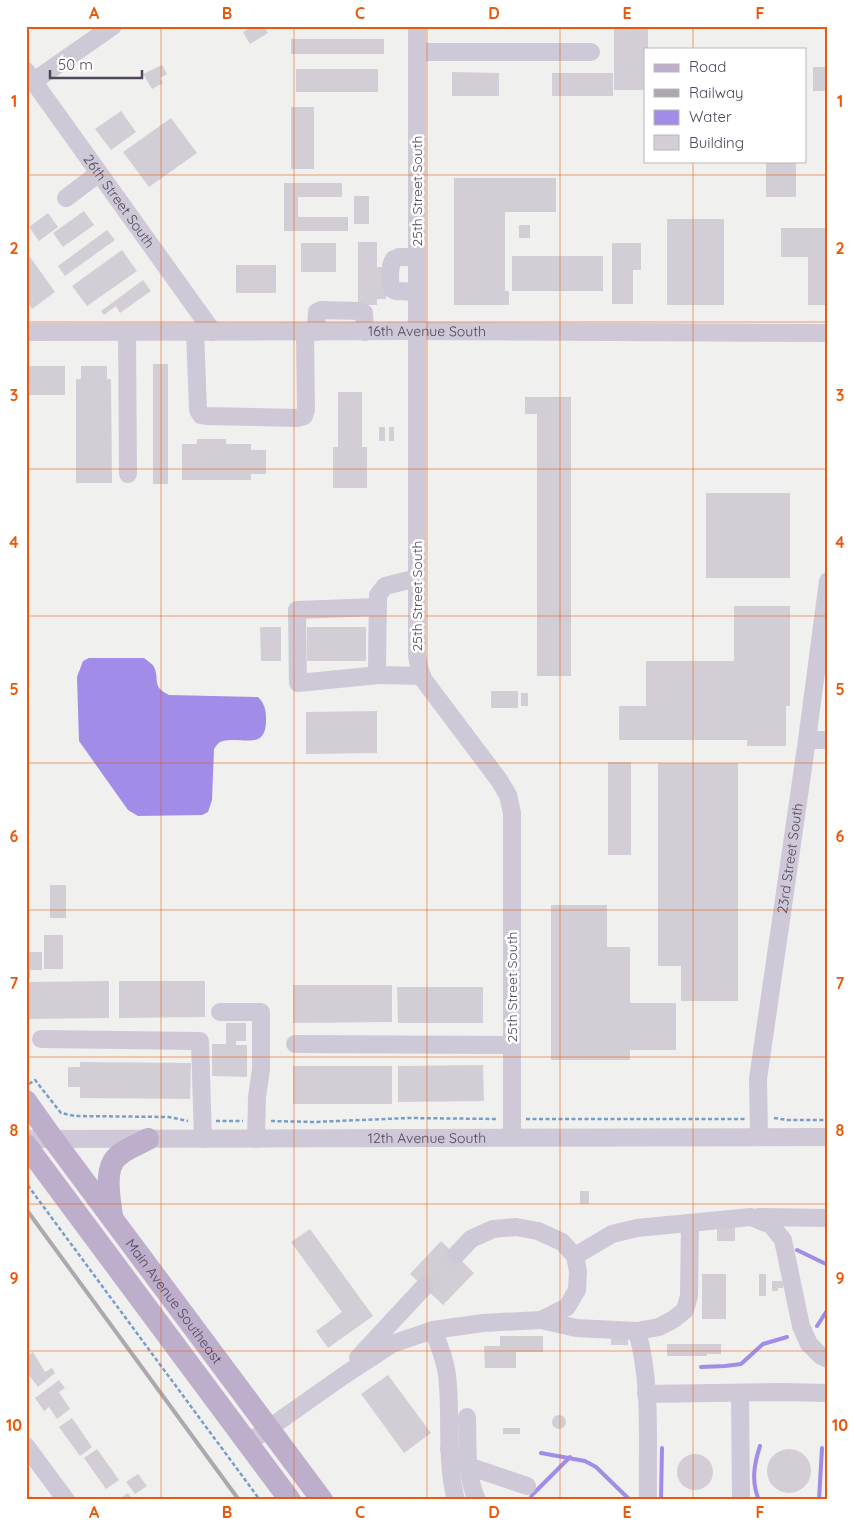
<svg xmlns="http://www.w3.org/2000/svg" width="854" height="1526" font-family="Quicksand,sans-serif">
<rect width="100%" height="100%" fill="#f0f0ee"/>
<path fill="#a18ce8" d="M89 658H144C147 661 152 663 154 667 160 680 151 686 169 695L258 697C264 703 266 709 266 718 267 752 242 736 223 741 218 742 217 745 214 749L212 800 208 812 202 815 138 816 128 810 79 741 77 677 83 661Z"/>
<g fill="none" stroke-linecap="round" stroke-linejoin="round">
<path stroke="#a18ce8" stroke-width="4" d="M797 1250 828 1265
M817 1326 828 1309
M701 1367 725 1366 741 1364 763 1344 787 1337
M541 1453 585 1461 596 1467 630 1500
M529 1500 533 1494 570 1457
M661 1500 662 1448
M759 1500C751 1482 754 1464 760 1446
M819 1500 822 1448"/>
</g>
<path fill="#d3ced5" d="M253 26H264L268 33 250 44 243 32Z
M614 26H648V49H645V90H614Z
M291 39H384V54H291Z
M162 65 167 74 160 78 163 83 152 89 143 74Z
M813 67H828V91H813Z
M296 69H378V92H296Z
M452 72 499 73V96H452Z
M552 73H613V96H552Z
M291 107H314V169H291Z
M121 111 136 132 111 150 95 129Z
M171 118 197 153 149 187 123 152Z
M766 161H796V197H766Z
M454 178H556V212H505V291H509V305H454Z
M284 183H342V197H298V217H348V231H284Z
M354 196H369V224H354Z
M84 211 94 225 63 247 53 233Z
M48 213 58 227 39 241 29 227Z
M667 219H724V305H667Z
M519 225H530V238H519Z
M781 228H828V305H808V257H781Z
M107 230 115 240 65 276 58 266Z
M358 242H377V267H386V299H377V305H358Z
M301 243H336V272H301Z
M612 243H641V270H633V304H612Z
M122 250 137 271 87 306 72 286Z
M512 256H603V291H512Z
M30 257 55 292 32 309 26 301V260Z
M236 265H276V293H236Z
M143 280 151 291 120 313 116 306 104 315 101 311Z
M153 364H168V484H153Z
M26 366H65V395H26Z
M81 366H107V379H111L112 483H76V379H81Z
M338 392H362V447H367V488H333V447H338Z
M525 397H571V676H537V414H525Z
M379 427H385V441H379Z
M389 427H394V441H389Z
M197 439H226V444H251V450H266V474H251V480H182V444H197Z
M706 493H790V578H706Z
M734 606H790V706H786V746H747V740H619V706H646V661H734Z
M260 627H281V661H261Z
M307 627H366V661H307Z
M491 691H518V708H491Z
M521 693H528V706H521Z
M377 711V753L306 754V712Z
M608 762H631V855H608Z
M658 763H738V1001H681V966H658Z
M50 885H66V918H50Z
M551 905H607V947H630V1003H676V1050H630V1060H551Z
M44 935H63V969H44Z
M26 952H42V970H30V978H26Z
M109 981V1018L26 1019V982Z
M119 981H205V1017L119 1018Z
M293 985H392V1022L293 1023Z
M397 987H483V1023H398Z
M226 1023H246V1041H236V1045H247V1077L212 1076V1044H226Z
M80 1062 191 1063 190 1099 80 1098V1087H68V1067H80Z
M483 1065 484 1101 398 1102V1066Z
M293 1066H392V1104H293Z
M580 1191H589V1204H580Z
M717 1225H735V1241H717Z
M310 1229 373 1316 328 1348 316 1331 342 1312 291 1242Z
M441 1241 474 1273 443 1305 410 1274Z
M702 1274H726V1319H702Z
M759 1274H766V1296H759Z
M772 1281H783V1288H778V1291H772Z
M500 1336H543V1352H516V1368H485L484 1346H500Z
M611 1337H628V1345H611Z
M667 1344H721V1354H707V1356H667Z
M33 1352 45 1372 52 1368 55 1373 38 1387 29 1375 26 1377V1357Z
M388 1375 431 1433 404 1453 361 1394Z
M59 1380 65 1388 59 1392 70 1409 57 1419 49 1407 44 1411 35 1398Z
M552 1422a7 7 0 1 1 14 0a7 7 0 1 1-14 0Z
M72 1418 92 1447 80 1456 59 1427Z
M503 1428H520V1434H503Z
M767 1471a22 22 0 1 1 44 0a22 22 0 1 1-44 0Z
M97 1449 119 1480 106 1489 84 1458Z
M677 1472a18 18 0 1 1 36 0a18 18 0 1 1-36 0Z
M138 1474 147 1486 135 1494 126 1482Z
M128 1493 133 1500H118Z"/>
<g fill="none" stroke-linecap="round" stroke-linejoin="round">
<path stroke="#d0ced0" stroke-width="18" stroke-dasharray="18 9" stroke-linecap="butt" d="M424 1287 456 1255"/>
<path stroke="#779ec9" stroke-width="2.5" stroke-dasharray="4 2.5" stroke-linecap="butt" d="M29 1084 35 1080 61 1113 75 1116 169 1117 188 1121
M774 1118 787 1120H828
M526 1119H746
M216 1121H243
M271 1121 314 1122 408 1118 498 1119
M26 1179 29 1187 260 1500"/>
<g stroke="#cfc8d7" stroke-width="18">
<path d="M417 26V655L419 667 423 679 499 780 508 795 512 813V1137"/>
<path d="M417 52H591"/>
<path id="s1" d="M26 71 213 332"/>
<path d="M34 81 113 26"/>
<path d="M66 198 99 173"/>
<path d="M417 292 396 291 392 289C389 281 389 266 394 259L399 257H417"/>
<path id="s2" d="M26 332 417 331 828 333"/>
<path d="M127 332 128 474"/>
<path d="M195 332 198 410 201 415 206 416 297 418 304 416 306 410 305 332"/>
<path d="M316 332 317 312 321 310 360 311 364 313 365 332"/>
<path d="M417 578 385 586 378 595 377 666 379 675 422 676"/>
<path d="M378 607 297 610 298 683 379 675"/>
<path d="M807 740H828"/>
<path d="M220 1012H261V1069L257 1097 256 1139"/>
<path d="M41 1039 200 1041 203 1139"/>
<path d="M295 1044 512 1045"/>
<path id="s3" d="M759 1136 758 1079 807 740 828 581"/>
<path id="s4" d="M26 1139 828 1137"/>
<path d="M758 1217 828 1218"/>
<path d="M575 1256 612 1234 637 1228 751 1217 771 1225 783 1240 801 1326 809 1344 821 1356 828 1359"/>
<path d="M541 1320 576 1328 637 1331 659 1327 674 1319 685 1310 689 1296 690 1223"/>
<path d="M433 1330C439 1345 445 1359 447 1375 452 1416 445 1459 456 1500"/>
<path d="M637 1331C652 1383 647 1446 648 1500"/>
<path d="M358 1358 424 1287"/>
<path d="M646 1394 783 1392 828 1393"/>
<path d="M740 1394 741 1500"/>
<path d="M467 1417C468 1445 465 1474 477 1500"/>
<path d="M248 1443 343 1376 392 1344 433 1330 483 1323 541 1320 567 1307 577 1290 578 1271 575 1256 562 1242 538 1231 516 1227 493 1229 471 1239 456 1255"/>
<path d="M26 1446 66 1500"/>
<path d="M449 1449 458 1460 468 1466 527 1486"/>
</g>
<g stroke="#bdaecc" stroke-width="22">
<path id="s5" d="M26 1101 53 1139 322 1500"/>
<path d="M26 1145 290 1500"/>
<path d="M112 1216C110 1201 105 1176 113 1162 119 1151 138 1145 148 1139"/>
</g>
<path stroke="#ada8b0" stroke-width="4" d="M26 1209 239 1500"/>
</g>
<path fill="none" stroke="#e8590c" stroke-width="1" stroke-opacity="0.55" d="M161 26V1500M294 26V1500M427 26V1500M560 26V1500M693 26V49M693 161V1500M26 175H828M26 322H828M26 469H828M26 616H828M26 763H828M26 910H828M26 1057H828M26 1204H828M26 1351H828"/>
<g text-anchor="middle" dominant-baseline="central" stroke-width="5" stroke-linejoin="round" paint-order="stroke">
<g font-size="14" fill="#50475a" stroke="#fff">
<text transform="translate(417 191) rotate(-90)">25th Street South</text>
<text stroke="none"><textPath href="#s1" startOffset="160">26th Street South</textPath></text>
<text stroke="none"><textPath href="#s2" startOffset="401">16th Avenue South</textPath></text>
<text transform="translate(417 596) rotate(-90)">25th Street South</text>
<text stroke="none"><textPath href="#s3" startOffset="280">23rd Street South</textPath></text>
<text transform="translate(512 987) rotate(-90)">25th Street South</text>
<text stroke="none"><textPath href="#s4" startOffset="401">12th Avenue South</textPath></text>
<text stroke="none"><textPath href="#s5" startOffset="249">Main Avenue Southeast</textPath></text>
</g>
</g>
<rect width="854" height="1526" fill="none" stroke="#ffffff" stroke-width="55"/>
<rect x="644" y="48" width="162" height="115" fill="#ffffff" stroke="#b9b5bd"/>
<rect x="654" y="64" width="25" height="8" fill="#bdaecc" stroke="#b9b5bd"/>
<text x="689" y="72" font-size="15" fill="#50475a">Road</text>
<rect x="654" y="89" width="25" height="8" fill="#ada8b0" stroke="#b9b5bd"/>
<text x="689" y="98" font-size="15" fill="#50475a">Railway</text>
<rect x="654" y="110" width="25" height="15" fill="#a18ce8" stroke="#b9b5bd"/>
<text x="689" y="122" font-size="15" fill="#50475a">Water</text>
<rect x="654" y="135" width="25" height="15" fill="#d3ced5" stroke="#b9b5bd"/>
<text x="689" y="148" font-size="15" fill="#50475a">Building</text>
<path d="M50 70v8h92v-8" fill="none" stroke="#50475a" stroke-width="2.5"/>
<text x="58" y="70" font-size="15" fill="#50475a" stroke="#ffffff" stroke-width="4" paint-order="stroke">50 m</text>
<rect x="28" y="28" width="798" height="1470" fill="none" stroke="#e8590c" stroke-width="2"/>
<g font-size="16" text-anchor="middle" font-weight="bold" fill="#e8590c">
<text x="94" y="19">A</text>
<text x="227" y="19">B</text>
<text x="360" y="19">C</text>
<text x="494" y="19">D</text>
<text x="627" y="19">E</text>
<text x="760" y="19">F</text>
<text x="14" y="107">1</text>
<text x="840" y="107">1</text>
<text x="14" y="254">2</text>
<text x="840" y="254">2</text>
<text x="14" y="401">3</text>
<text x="840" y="401">3</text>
<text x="14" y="548">4</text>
<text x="840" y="548">4</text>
<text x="14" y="695">5</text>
<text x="840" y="695">5</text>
<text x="14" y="842">6</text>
<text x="840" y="842">6</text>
<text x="14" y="989">7</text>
<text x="840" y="989">7</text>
<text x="14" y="1136">8</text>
<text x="840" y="1136">8</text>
<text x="14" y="1284">9</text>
<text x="840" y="1284">9</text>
<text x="14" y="1431">10</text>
<text x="840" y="1431">10</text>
<text x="94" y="1518">A</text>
<text x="227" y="1518">B</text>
<text x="360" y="1518">C</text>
<text x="494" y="1518">D</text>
<text x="627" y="1518">E</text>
<text x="760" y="1518">F</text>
</g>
</svg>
